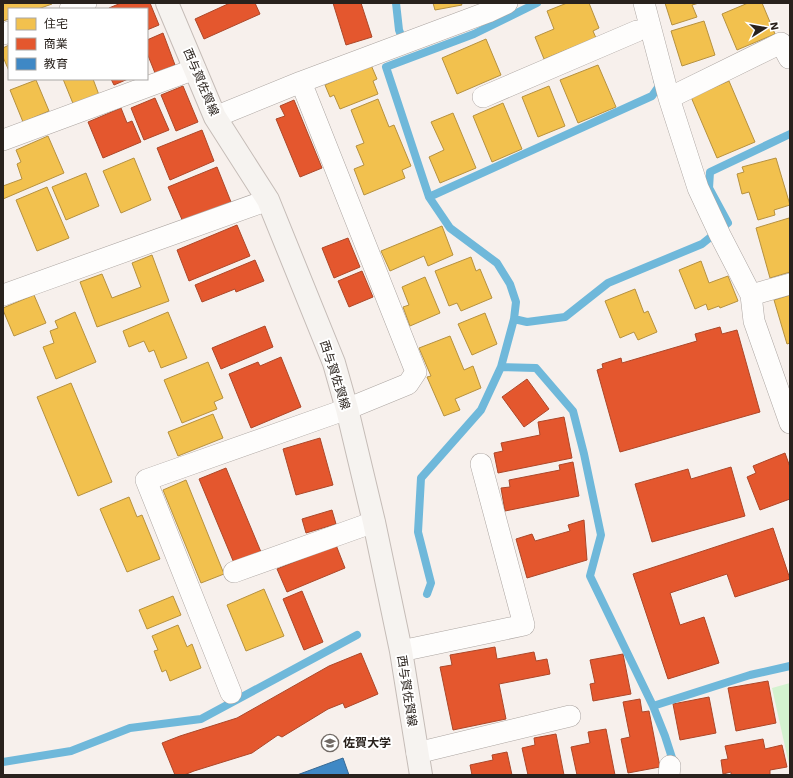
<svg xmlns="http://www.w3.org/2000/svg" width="793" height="778" font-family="'Work Sans','Noto Sans JP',sans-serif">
<rect width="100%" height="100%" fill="#f7f0ec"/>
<path fill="#d3f2cf" d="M790 683V769L772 688Z"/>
<path fill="#f2c14e" stroke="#b6913f" d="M3 3H52V4L38 9H9V19L3 21Z
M433 3H461L462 5 435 10Z
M567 3H589L599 28 593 31 596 38 544 59 535 37 554 29 547 11Z
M665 3H699L692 5 697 17 672 25Z
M748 3H762L775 34 737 50 722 14Z
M704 21 715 55 682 66 671 31Z
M486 39 501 75 457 94 442 58Z
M9 45V71L3 57V48Z
M371 65 377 79 373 81 378 94 340 109 334 95 330 97 325 85Z
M598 65 616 107 578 123 560 80Z
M63 79H93L99 95 74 106Z
M36 80 49 111 23 122 10 90Z
M729 81 755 142 717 158 691 97Z
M549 86 565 126 538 137 522 97Z
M378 99 389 127 394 125 411 166 402 170 405 178 364 195 354 169 364 165 356 146 364 143 351 110Z
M503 103 522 149 492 162 473 116Z
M453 113 476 168 440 183 429 157 444 150 431 122Z
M48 136 64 173 3 199V186L22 179 17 164 21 162 16 150Z
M134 158 151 200 121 213 103 171Z
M776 158 790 205 774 210 775 215 758 220 749 192 742 194 737 174 744 172 742 167Z
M86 173 99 206 66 220 52 187Z
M47 187 69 238 37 251 16 200Z
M789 218 790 222V272L770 278 756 228Z
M442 226 453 255 428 266 424 256 390 271 381 251Z
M152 255 169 301 97 327 80 282 102 274 112 298 141 287 132 263Z
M471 257 476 271 480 269 492 298 461 311 457 303 449 306 435 271Z
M701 261 709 283 728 276 738 301 720 308 719 306 708 310 706 304 695 309 679 270Z
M425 277 440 313 410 326 403 307 409 305 402 287Z
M635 289 644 313 648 311 657 332 638 340 634 332 620 338 605 301Z
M34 295 46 323 14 336 3 310V308Z
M790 295V343L787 344 774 300Z
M75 312 96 362 56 379 43 347 54 343 50 331 58 328 55 321Z
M168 312 187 358 161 368 154 350 149 352 144 341 129 347 123 331Z
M485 313 497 344 472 355 458 324Z
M450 336 464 370 473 366 481 388 455 399 460 410 444 416 427 377 431 376 419 348Z
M208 362 223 398 214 402 217 409 182 423 164 380Z
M71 383 112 482 78 496 37 397Z
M213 414 223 438 178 456 168 432Z
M186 480 224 574 201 583 163 490Z
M129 497 137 517 142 515 160 559 127 572 100 509Z
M264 589 284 636 246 651 227 605Z
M173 596 181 615 147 629 139 610Z
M178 625 187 647 192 644 201 668 170 681 166 670 162 672 154 651 158 650 152 636Z"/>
<path fill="#e4572e" stroke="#ac4729" d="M121 3H150L159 25 147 30V9H109V8Z
M230 3H255L260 14 204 39 195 19Z
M333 3H361L372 37 346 45Z
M163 33 175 65 155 73 147 53V40Z
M111 79H128L114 85Z
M183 86 198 122 176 131 161 95Z
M155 98 169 130 144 140 131 108Z
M294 100 322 168 300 177 276 119 285 116 280 106Z
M121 108 127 123 132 121 141 142 103 158 88 122Z
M202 130 214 161 170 180 157 148Z
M217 167 231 202 183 222 168 187Z
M237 225 250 256 189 281 177 250Z
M348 238 360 267 334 278 322 248Z
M255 260 264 281 236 292 235 289 202 302 195 285Z
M362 271 373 297 349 307 338 281Z
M265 326 273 347 221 369 212 348Z
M720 327 722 334 737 330 760 412 620 452 597 370 603 368 602 364 621 358 622 363 697 341 695 334Z
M281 357 301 407 251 428 229 374 258 362 260 366Z
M527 379 549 409 524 427 502 397Z
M564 417 572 458 498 473 494 453 503 451 501 443 540 435 538 422Z
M320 438 333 485 296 495 283 449Z
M785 453 790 467V499L760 510 747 477 756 473 753 466Z
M573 462 579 496 505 511 501 488 510 487 509 480 560 470 559 465Z
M731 467 745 516 652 542 635 484 688 469 691 479Z
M226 468 261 552 234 563 199 479Z
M332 510 336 524 306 533 302 519Z
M584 520 587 560 527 578 516 539 532 534 535 541 570 531 568 525Z
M773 528 790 579 735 597 727 574 670 593 680 625 704 617 719 663 668 679 633 574Z
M336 545 345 568 287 592 277 569Z
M302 591 323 642 304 650 283 599Z
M495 647 497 659 534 652 536 661 547 659 550 674 499 684 506 719 453 730 440 667 452 665 450 655Z
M361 653 378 694 345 708 343 703 328 709 282 737 278 735 252 753 194 771 184 775H175L162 743 180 736 237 718 329 666Z
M623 654 631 694 593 701 590 684 595 683 590 660Z
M768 681 776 723 736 731 728 688Z
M709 697 716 733 680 740 673 704Z
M640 699 642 712 649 711 660 767 628 773 621 739 630 737 623 702Z
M606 729 615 775H577L571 747 590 743 588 732Z
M556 734 564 775H528L522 748 535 745 534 738Z
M763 739 765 749 782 745 787 767 770 770V775H731V772L723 774 721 760 728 759 725 746Z
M507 752 512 775H472L470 765 493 760 492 755Z"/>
<path fill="#3f88c5" stroke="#386993" d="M343 758 349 775H297Z"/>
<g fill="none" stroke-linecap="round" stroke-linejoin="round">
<path stroke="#6fb8da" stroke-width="8" d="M396 3 399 30 404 43
M429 197 652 96 659 86 657 80
M514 319 527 322 565 317 608 283 702 244 728 223 709 188 710 172 790 134
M501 367 536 368 573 411 584 454 601 535 590 576 653 706 750 675 790 666
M427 594 431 583 418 532 421 478 481 410 501 367 514 319 516 302 510 284 497 263 450 228 429 197 386 67 474 34 537 3
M653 706 665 736 674 764
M3 762 71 751 130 728 201 719 357 635"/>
<defs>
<path id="minor" d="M644 3 669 98 698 188 720 235 751 295 754 321 790 423
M70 9 86 3
M3 34 9 32
M483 97 637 31
M669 98 781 43 789 58H790
M215 117 301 82 488 12 507 3
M3 140 195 69
M3 295 268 200
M751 295 790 284
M234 572 374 522
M401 651 524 625 481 464
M231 693 146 480 347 409 408 384 416 372 301 82
M417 753 570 716
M669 775 670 766"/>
<path id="primary" d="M167 3 215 117 268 200 334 363 347 409 374 522 401 651 421 775"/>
</defs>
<use href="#minor" stroke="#aca5a1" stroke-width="22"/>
<use href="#primary" stroke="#c5bcb7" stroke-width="24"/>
<use href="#minor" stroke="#fefdfc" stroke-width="21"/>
<use href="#primary" stroke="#f6f3f0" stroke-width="22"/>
</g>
<defs>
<symbol id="university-ring" viewBox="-11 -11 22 22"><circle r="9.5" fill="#fff" stroke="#716a65" stroke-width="1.5"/><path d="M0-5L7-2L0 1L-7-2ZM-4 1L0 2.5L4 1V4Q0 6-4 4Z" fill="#716a65"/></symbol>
</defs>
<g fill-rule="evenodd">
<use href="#university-ring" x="320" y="733" width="20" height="20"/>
</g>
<g text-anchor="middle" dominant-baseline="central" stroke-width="4" stroke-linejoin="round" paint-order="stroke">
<g font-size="12" fill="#29221d" stroke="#fff">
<text transform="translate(201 82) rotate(67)">西与賀佐賀線</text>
<text transform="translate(335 375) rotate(72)">西与賀佐賀線</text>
<text transform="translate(407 691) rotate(81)">西与賀佐賀線</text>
</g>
<g font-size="12" font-weight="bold" fill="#29221d" stroke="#fff" text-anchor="start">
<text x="343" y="743">佐賀大学</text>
</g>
</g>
<rect width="793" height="778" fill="none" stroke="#29221d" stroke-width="8"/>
<rect x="8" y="8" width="140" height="72" fill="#ffffff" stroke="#a9a7a5"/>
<rect x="16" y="18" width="20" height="12" fill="#f2c14e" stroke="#a9a7a5"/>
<text x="44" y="28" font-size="12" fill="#29221d">住宅</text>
<rect x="16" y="38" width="20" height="12" fill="#e4572e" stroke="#a9a7a5"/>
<text x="44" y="48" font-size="12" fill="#29221d">商業</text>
<rect x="16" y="58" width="20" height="12" fill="#3f88c5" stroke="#a9a7a5"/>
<text x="44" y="68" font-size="12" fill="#29221d">教育</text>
<g transform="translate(765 28) rotate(79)" stroke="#ffffff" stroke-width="3" paint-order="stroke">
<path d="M0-3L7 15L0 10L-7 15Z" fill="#29221d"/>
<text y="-6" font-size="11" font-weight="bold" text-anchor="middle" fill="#29221d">N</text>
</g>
</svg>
